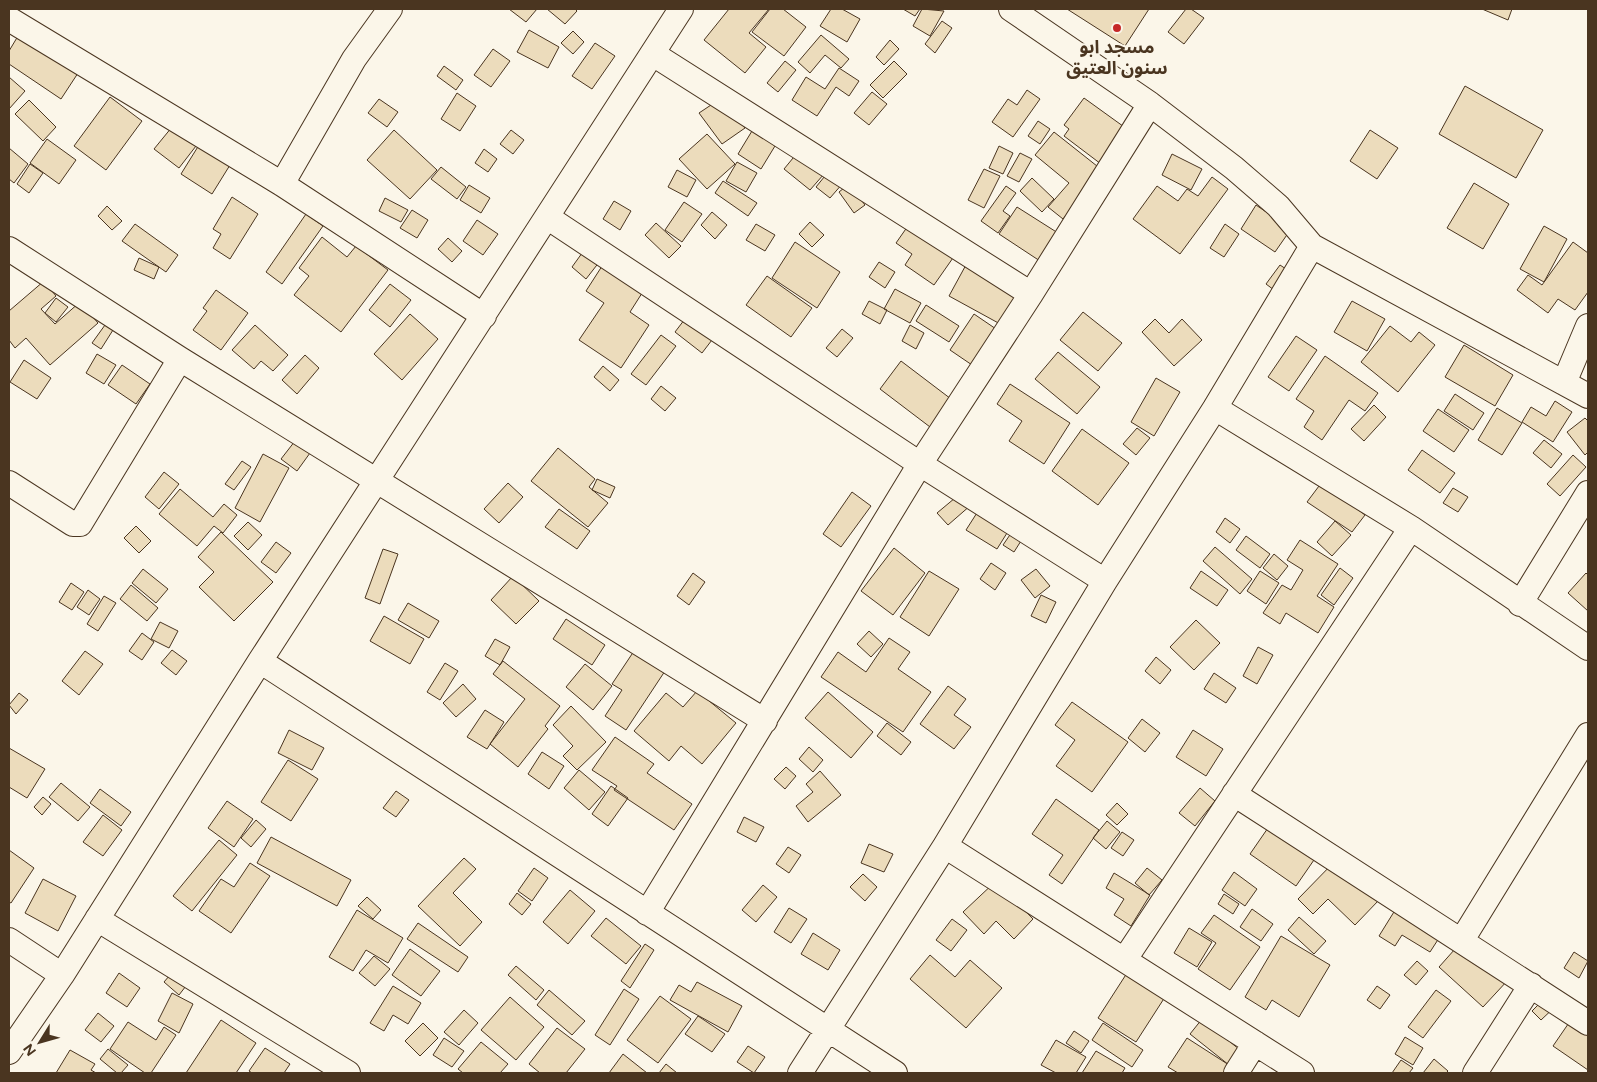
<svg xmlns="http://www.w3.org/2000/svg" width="1597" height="1082" font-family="Figtree,'Noto Sans Arabic',sans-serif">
<rect width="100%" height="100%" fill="#fbf6e9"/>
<path fill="#ecdcbc" stroke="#4a3520" d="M509 9H537L526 22Z
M547 9H575L577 11 565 24Z
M729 9H769L749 33 766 47 745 73 704 40Z
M770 9H783L806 27 784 56 752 32Z
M831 9H842L860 19 847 42 820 26Z
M903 9H920L915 16Z
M922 9 944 11 930 36 913 26Z
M1067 9H1149L1125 46Z
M1186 9H1191L1204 18 1184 44 1168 32Z
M1482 9H1512L1508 20Z
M942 21 952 28 935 53 925 44Z
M529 30 559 47 548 68 517 52Z
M21 31 80 70 61 99 9 64V51Z
M573 31 584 42 573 54 561 43Z
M821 35 849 59 841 68 825 55 810 73 798 62Z
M890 40 899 49 884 65 876 57Z
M595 43 615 56 592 89 572 76Z
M493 49 510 61 491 87 474 75Z
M785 61 796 70 778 92 767 83Z
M894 61 907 74 883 98 870 85Z
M444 66 463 80 456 90 437 76Z
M839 68 859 81 849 96 836 87 817 116 792 100 806 77 825 89Z
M9 77 25 91 9 109Z
M1465 86 1543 130 1516 178 1439 134Z
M1027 90 1040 99 1013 137 992 122 1008 99 1017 105Z
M872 92 887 104 869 125 854 113Z
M457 93 476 106 460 131 441 119Z
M110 97 142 121 106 170 74 146Z
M723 97 745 128 722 144 699 113Z
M1084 98 1127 129 1101 164 1064 136 1069 129 1064 125Z
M379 99 398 112 387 127 368 113Z
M29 100 56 127 43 141 15 114Z
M1038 121 1050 129 1040 144 1028 136Z
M755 126 778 141 761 169 738 154Z
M172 127 196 146 179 168 154 149Z
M394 130 437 170 410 199 367 160Z
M511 130 524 140 513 154 500 144Z
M1370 130 1398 148 1377 179 1350 161Z
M1054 132 1102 170 1063 219 1048 207 1069 183 1035 155Z
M707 134 735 164 707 189 679 159Z
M47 139 76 160 59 184 30 163Z
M199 145 230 165 212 194 181 174Z
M999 146 1013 153 1003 174 989 168Z
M9 148 28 164 14 183 9 179Z
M484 149 497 159 488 172 475 163Z
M798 152 824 174 810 190 784 169Z
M1020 153 1032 159 1019 182 1007 176Z
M1172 154 1202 169 1191 190 1162 175Z
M737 162 757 173 746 192 726 181Z
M30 164 43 173 29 193 17 184Z
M441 167 466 187 457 199 431 179Z
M984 169 1000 176 984 208 968 200Z
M677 170 696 180 687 197 668 187Z
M829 171 843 183 830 198 816 187Z
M1212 177 1228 189 1180 254 1133 219 1157 186 1178 201 1187 189 1198 196Z
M1032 178 1054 199 1042 212 1020 191Z
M723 181 757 203 748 216 715 193Z
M1474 183 1509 204 1483 249 1447 228Z
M849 184 865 205 854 213 839 192Z
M469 185 490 198 481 213 460 200Z
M1006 186 1016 193 1003 211 1010 216 998 233 981 221Z
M232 197 258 214 230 259 213 248 221 234 213 229Z
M385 198 408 210 401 222 379 211Z
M614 201 631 211 620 230 603 219Z
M684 202 702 214 682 242 665 230Z
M1256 205 1291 229 1275 252 1241 229Z
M107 206 122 221 112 230 98 216Z
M1017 207 1058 233 1040 261 999 234Z
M412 210 428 220 417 238 400 228Z
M712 212 727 225 715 239 701 225Z
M306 214 323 226 282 284 266 272Z
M477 220 498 234 483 255 463 241Z
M810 222 824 235 812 247 799 234Z
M656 223 681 246 669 258 645 235Z
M910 223 955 255 934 285 905 265 912 254 896 243Z
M135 224 178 255 166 272 122 241Z
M756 224 775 235 765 251 746 240Z
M1225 224 1239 234 1224 257 1210 248Z
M1544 226 1567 239 1544 282 1520 269Z
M322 237 347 257 356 246 388 270 341 332 294 295 309 276 299 268Z
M448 238 462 251 452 262 438 249Z
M795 242 840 272 817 308 772 278Z
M1573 242 1588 253V292L1575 310 1558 299 1548 313 1517 290 1528 275 1542 285Z
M585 249 600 261 586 279 572 267Z
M139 258 159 267 154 279 134 270Z
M879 262 895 272 885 288 869 277Z
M604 263 644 290 630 312 649 325 621 368 579 340 604 303 586 291Z
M967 263 1020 292 1002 325 949 296Z
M1280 265 1292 273 1278 293 1266 284Z
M767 276 812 308 791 337 746 305Z
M44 281 56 296 41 309 55 324 80 302 98 323 50 365 26 338 15 348 9 340V311Z
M390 284 411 300 390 327 369 310Z
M895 289 921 303 910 323 884 309Z
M216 290 248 313 221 350 193 330 207 311 203 308Z
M56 298 68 307 56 322 45 313Z
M869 301 887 310 880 324 862 314Z
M1352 301 1385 319 1367 351 1334 332Z
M926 305 959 326 949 342 916 321Z
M1083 312 1122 343 1098 371 1060 340Z
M410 314 438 339 402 380 374 354Z
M974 314 999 331 975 367 950 350Z
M688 315 715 336 702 353 675 332Z
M1155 319 1169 333 1182 319 1202 340 1174 366 1142 332Z
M105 325 113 330 101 349 92 343Z
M255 325 288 355 273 371 261 361 254 369 232 350Z
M910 325 924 333 916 349 902 341Z
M1390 326 1411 342 1419 332 1435 345 1398 392 1361 362Z
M842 329 853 338 837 357 826 348Z
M661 335 676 346 646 385 631 374Z
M1296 336 1317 350 1289 391 1268 377Z
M1464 345 1513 375 1495 406 1445 377Z
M1058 352 1100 387 1077 414 1035 379Z
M97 354 116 365 104 384 86 373Z
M305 355 319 368 297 394 282 380Z
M1325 356 1378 393 1365 411 1349 400 1322 440 1304 427 1314 411 1296 399Z
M24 360 51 378 37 399 10 382Z
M901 361 955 402 934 430 880 389Z
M122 365 150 384 136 404 108 385Z
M603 366 619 380 610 391 594 377Z
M1156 378 1180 392 1154 436 1131 422Z
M1010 384 1070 423 1044 464 1009 441 1022 421 997 404Z
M661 386 676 398 665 411 651 399Z
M1455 394 1484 413 1473 430 1444 411Z
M1555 401 1572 412 1553 442 1522 422 1531 407 1546 416Z
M1374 405 1386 417 1364 441 1351 429Z
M1497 408 1522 423 1502 455 1478 440Z
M1438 409 1469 430 1454 452 1423 431Z
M1585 418 1588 421V452L1585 455 1567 432Z
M1137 428 1150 438 1136 455 1123 444Z
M1082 429 1129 463 1098 505 1052 471Z
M1544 440 1562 454 1551 468 1533 453Z
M295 441 310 453 297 471 281 459Z
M558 448 595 479 589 487 608 503 588 527 531 481Z
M1422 450 1455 473 1440 493 1408 470Z
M263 454 289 468 260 522 235 508Z
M1573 455 1586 467 1560 496 1547 484Z
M242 461 251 467 234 490 225 484Z
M164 472 179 484 159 509 145 497Z
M597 479 615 487 610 498 592 490Z
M1322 482 1365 515 1352 532 1307 502Z
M508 483 523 497 499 523 484 509Z
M1453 488 1468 497 1458 512 1443 503Z
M180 489 213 517 224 504 237 515 223 533 214 526 197 546 159 514Z
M852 492 871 506 841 547 823 534Z
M961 493 971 505 948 525 937 513Z
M982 505 1012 525 997 549 966 530Z
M559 509 590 531 577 549 545 527Z
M1225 518 1240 529 1230 543 1216 532Z
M1335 521 1351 535 1332 556 1317 542Z
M248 522 262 535 248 550 234 536Z
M136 526 151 541 139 553 124 538Z
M1016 526 1026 533 1014 552 1003 545Z
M221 532 273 582 234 621 199 587 214 572 198 557Z
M1246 536 1270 554 1260 568 1236 550Z
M1300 540 1338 564 1317 596 1334 607 1318 633 1286 613 1280 624 1263 613 1282 585 1291 590 1303 570 1287 560Z
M276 542 291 553 276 573 261 562Z
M1215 547 1252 579 1240 594 1203 561Z
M894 548 925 573 893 615 861 591Z
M383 549 398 554 380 604 365 598Z
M1274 554 1288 566 1277 580 1263 568Z
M991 563 1006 573 995 590 980 579Z
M1340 568 1353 578 1334 605 1321 595Z
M143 569 168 589 156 603 132 583Z
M1036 569 1050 586 1035 598 1021 580Z
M929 571 959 589 929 636 900 617Z
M1201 571 1228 590 1217 606 1190 588Z
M1260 571 1279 583 1266 604 1247 591Z
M693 573 705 582 689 605 677 596Z
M1586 573 1588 575V611L1568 593Z
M513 576 539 601 516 624 491 600Z
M71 583 84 592 72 610 59 602Z
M131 585 158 608 147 621 120 599Z
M88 590 100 599 89 615 77 607Z
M1041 595 1056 602 1046 623 1031 616Z
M104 596 116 603 98 631 87 624Z
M408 603 439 621 429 638 398 620Z
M384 616 424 639 410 664 370 641Z
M566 619 605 645 592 665 553 639Z
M1196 620 1220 643 1194 670 1170 647Z
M160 622 178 631 169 648 151 639Z
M869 631 883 644 871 657 857 644Z
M142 633 154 642 142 660 129 651Z
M889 638 910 652 898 669 931 692 903 732 821 677 838 652 866 672Z
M495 639 510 647 500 665 485 656Z
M1258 647 1273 655 1257 684 1243 676Z
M172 650 187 661 176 675 161 663Z
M85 651 103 664 79 695 62 681Z
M634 651 665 671 626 730 605 716 622 690 612 684Z
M1156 657 1171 670 1160 684 1145 671Z
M503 661 560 706 545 726 548 729 518 767 490 744 525 699 493 674Z
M445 663 458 671 440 700 427 692Z
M585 664 612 686 593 710 566 687Z
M1214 673 1236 688 1226 703 1204 689Z
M463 684 476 699 456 717 443 703Z
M948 686 966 699 954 715 971 727 954 749 920 724Z
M697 691 736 723 702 764 681 746 669 761 634 731 666 693 683 707Z
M828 692 873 732 851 758 805 718Z
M19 693 28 700 16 714 9 705Z
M1072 702 1128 742 1092 792 1056 766 1075 740 1055 725Z
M571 706 606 742 577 770 563 756 573 746 553 725Z
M485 710 504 722 487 749 467 737Z
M1142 719 1160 733 1145 752 1128 738Z
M887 723 911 742 901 755 877 736Z
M289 730 324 748 312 770 278 753Z
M1193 730 1223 749 1206 776 1176 757Z
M615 737 654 764 647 773 692 804 674 830 614 790 617 786 592 770Z
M809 747 823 760 813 772 799 759Z
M9 748 45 769 27 798 9 787Z
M542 752 564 766 549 789 528 774Z
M288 760 318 779 291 821 261 802Z
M786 767 796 776 785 789 774 779Z
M579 770 605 792 589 810 564 788Z
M820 771 841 795 808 822 796 806 813 792 806 784Z
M61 783 90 807 78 821 49 797Z
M611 786 628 798 608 826 592 814Z
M1200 788 1215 801 1195 826 1179 813Z
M100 789 131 812 121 826 90 803Z
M396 791 409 800 396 817 383 808Z
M43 797 51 804 42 815 34 807Z
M1056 799 1099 830 1062 884 1049 875 1063 855 1032 834Z
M227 801 253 819 234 847 208 828Z
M1117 803 1128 814 1117 825 1106 815Z
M103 815 122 830 103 856 83 842Z
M744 817 764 827 756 842 737 832Z
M256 820 266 829 251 847 241 838Z
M1107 821 1120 832 1106 849 1093 838Z
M1270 825 1316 857 1296 886 1250 854Z
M1122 832 1134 840 1123 856 1111 848Z
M271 837 351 880 337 906 257 863Z
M219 840 237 855 192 911 173 896Z
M869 844 893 854 884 872 861 863Z
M788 847 801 855 789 873 776 864Z
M9 850 34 868 11 903 9 902Z
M464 858 476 869 453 893 482 922 460 946 418 906Z
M1337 859 1379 900 1355 925 1328 899 1313 914 1298 899Z
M250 863 270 876 231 933 199 911 221 879 234 887Z
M534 868 548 878 532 901 518 891Z
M1147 868 1162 880 1149 895 1135 883Z
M1234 872 1257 889 1245 906 1222 890Z
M1114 873 1150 895 1131 926 1114 915 1124 899 1106 888Z
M863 874 877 887 865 901 850 887Z
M43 879 76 896 58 931 25 913Z
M996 881 1033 919 1014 939 996 921 984 934 963 912Z
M763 885 777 897 756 922 742 910Z
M570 890 595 911 568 944 543 922Z
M517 893 531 904 522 915 509 904Z
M1224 894 1239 904 1233 914 1218 904Z
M367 897 381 910 373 919 358 906Z
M1397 907 1441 935 1430 952 1402 935 1395 946 1379 936Z
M789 908 807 919 791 943 774 932Z
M1252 909 1273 924 1261 941 1240 927Z
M357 910 403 938 388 963 366 950 353 971 329 957Z
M1214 915 1260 947 1230 990 1198 969 1216 943 1201 933Z
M1299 917 1326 941 1314 954 1288 930Z
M606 918 641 946 626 964 591 936Z
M952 919 967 930 951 951 936 940Z
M418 923 468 957 458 972 407 939Z
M1189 928 1212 942 1197 967 1174 953Z
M813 933 840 950 828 970 801 954Z
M1281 936 1330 965 1299 1017 1272 1000 1266 1010 1245 997Z
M1463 940 1508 980 1483 1007 1439 967Z
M645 944 654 950 630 988 621 981Z
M410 949 440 971 421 996 392 975Z
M1574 952 1588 961 1579 978 1564 968Z
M930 955 955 977 970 960 1002 988 966 1028 910 979Z
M374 956 390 969 375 986 359 973Z
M1417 961 1428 971 1416 985 1404 975Z
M516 966 544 990 536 1000 508 975Z
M175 969 189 982 179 995 164 982Z
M119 973 140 988 127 1007 106 993Z
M1127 973 1165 997 1136 1042 1098 1018Z
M697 982 742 1006 728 1032 670 1000 679 985 691 992Z
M393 986 421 1003 408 1024 393 1015 384 1031 370 1023Z
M1377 986 1390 995 1380 1009 1367 1000Z
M624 989 639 999 610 1045 595 1035Z
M549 990 585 1021 572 1035 537 1005Z
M1436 990 1451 1001 1423 1038 1408 1027Z
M172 993 193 1004 179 1033 158 1021Z
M1549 994 1558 1004 1541 1020 1532 1011Z
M660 996 691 1019 658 1063 627 1040Z
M510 997 544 1027 516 1060 481 1030Z
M464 1010 478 1023 459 1045 444 1032Z
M98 1013 114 1026 101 1042 85 1030Z
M1575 1014 1588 1023V1070L1553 1046Z
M698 1016 725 1034 712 1052 685 1034Z
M1202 1019 1240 1050 1229 1065 1190 1034Z
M221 1020 256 1043 236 1073H186Z
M128 1022 156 1040 164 1027 176 1035 151 1073H145L110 1049Z
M423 1023 438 1038 420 1056 405 1041Z
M1103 1023 1143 1050 1132 1067 1092 1040Z
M557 1028 585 1049 566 1073H540L529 1064Z
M1074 1031 1089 1041 1081 1053 1066 1043Z
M1405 1037 1423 1048 1413 1065 1395 1054Z
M444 1038 464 1051 452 1067 433 1055Z
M1187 1038 1229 1065 1224 1073H1178L1168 1067Z
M1056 1040 1086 1057 1076 1073H1056L1041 1065Z
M481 1042 508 1064 500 1073H463L458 1069Z
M748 1046 765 1057 754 1073 737 1062Z
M265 1048 290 1064 284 1073H252L249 1071Z
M108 1049 128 1065 121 1073H117L100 1059Z
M70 1050 95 1064 91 1070 96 1073H56Z
M1096 1051 1125 1068 1122 1073H1082Z
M623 1054 647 1073H609Z
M1434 1059 1448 1071 1446 1073H1423Z
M1401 1060 1413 1068 1409 1073H1392Z
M666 1064 677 1073H659Z"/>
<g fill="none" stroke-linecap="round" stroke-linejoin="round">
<defs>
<path id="minor" d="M1011 9 1150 104 1234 168 1278 206 1312 246 1588 396
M9 19 282 184 484 316
M653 54 1031 294
M282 184 354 59 390 9
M547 217 920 464 1105 581
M9 249 180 359 765 721
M1564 383 1588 326
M1215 408 1411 528 1588 648
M9 483 73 524H80L180 359
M1520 604 1588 493
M260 661 895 1073
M1234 794 1588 1023
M945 846 1302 1073
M647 913 920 464 1031 294 1150 104
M97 919 348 1073
M9 940 62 975
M1462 940 1588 735
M1125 959 1411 528
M9 1052 62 975 260 661 681 9
M800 1073 945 846 1105 581 1215 408 1312 246
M1236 1073 1255 1043
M1475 1073 1531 985"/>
</defs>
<use href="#minor" stroke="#4a3520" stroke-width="26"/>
<use href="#minor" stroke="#fbf6e9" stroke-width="24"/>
</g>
<circle fill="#c62828" stroke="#fbf6e9" stroke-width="2" cx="1117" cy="28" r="5"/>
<g text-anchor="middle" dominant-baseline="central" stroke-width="4" stroke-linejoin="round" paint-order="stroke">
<g font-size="18" font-weight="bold" fill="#4a3520" stroke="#fbf6e9">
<text x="1117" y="47">مسجد ابو<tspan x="1117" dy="21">سنون العتيق</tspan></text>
</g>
</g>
<rect width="1597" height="1082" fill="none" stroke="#4a3520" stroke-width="20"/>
<g transform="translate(40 1042) rotate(233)" stroke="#fbf6e9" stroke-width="4" paint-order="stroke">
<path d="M0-4L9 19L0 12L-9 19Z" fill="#4a3520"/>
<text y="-8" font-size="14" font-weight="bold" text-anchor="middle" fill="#4a3520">N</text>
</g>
</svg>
